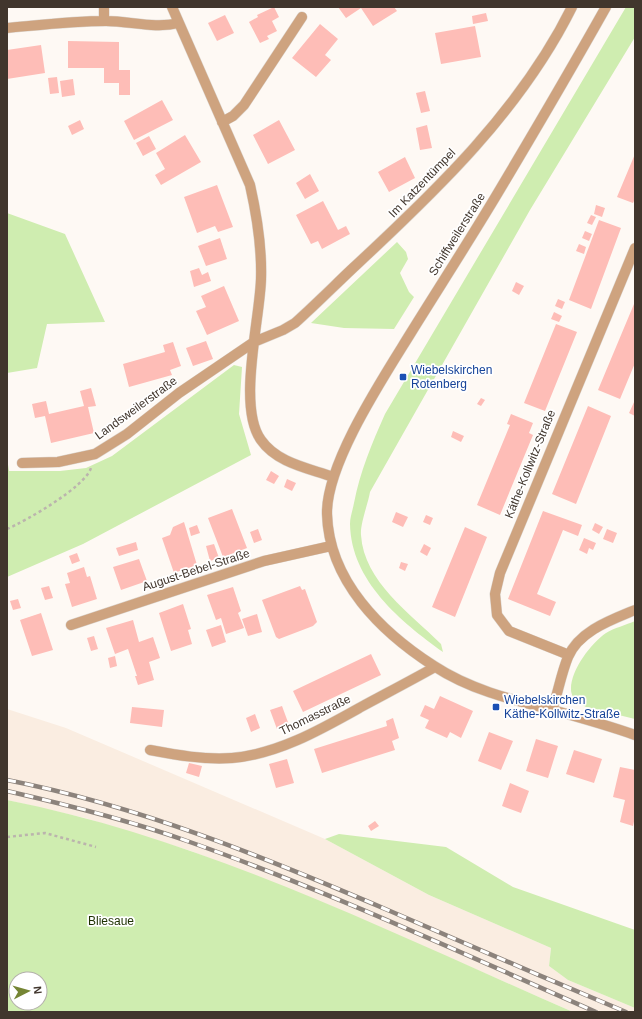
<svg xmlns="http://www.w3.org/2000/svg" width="642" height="1019" font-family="Arial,sans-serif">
<rect width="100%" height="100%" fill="#fef9f4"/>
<path fill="#faede1" d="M7 709 66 728 325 839 429 895 551 948 549 966 568 980 635 1008V1012H573L329 905 191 851 85 818 7 800Z"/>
<path fill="#cfedb0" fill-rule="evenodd" d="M626 7H635V37L530 210 370 492C368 504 360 524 361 535 364 582 410 613 441 644L443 652C401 622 351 581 350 524 350 517 353 509 354 503 360 472 372 443 385 414Z
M7 213 65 234 105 322 47 324 37 368 7 373Z
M397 242 406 252 408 259 400 273 409 292 414 297 394 329 344 328 311 323Z
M234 365 242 367 239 414 251 455 83 544 7 577V458L9 471H60L86 468 112 456Z
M635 621V719L586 707 575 701C574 698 571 694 571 690 570 671 591 643 606 633 614 628 626 625 635 621Z
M7 800C205 839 389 932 573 1012H7ZM16 979H40V1003H16Z
M339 834 446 847 513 887 635 930V1008L568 980 549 966 551 948 429 895 325 839Z"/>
<path fill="#febdb7" d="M274 7 279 17 272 21 277 31 267 36 269 39 260 43 249 22 258 17 257 15Z
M338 7H394L397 11 373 26 361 8 346 18Z
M486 13 488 21 473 24 472 16Z
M225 15 234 33 217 41 208 23Z
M320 24 338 39 325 55 331 60 316 77 292 58Z
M475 26 481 57 441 64 435 33Z
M68 41 119 42V70H130V95H119V83H104V68H68Z
M41 45 45 73 7 79V50Z
M57 77 59 93 50 94 48 78Z
M73 79 75 95 62 97 60 81Z
M425 91 430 111 421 113 416 93Z
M162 100 173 120 134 140 124 121Z
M80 120 84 129 72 135 68 126Z
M279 120 295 150 268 164 253 135Z
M427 125 432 148 420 150 416 128Z
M185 135 201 162 161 185 155 175 165 169 156 153Z
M149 136 156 149 143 156 136 143Z
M635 154V199L633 203 617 197Z
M405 157 415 178 389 192 378 172Z
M310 174 319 191 305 199 296 183Z
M217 185 233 227 218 232 215 226 197 233 184 197Z
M323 201 338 230 346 226 350 234 322 249 318 241 311 244 296 215Z
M596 205 605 208 602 217 594 214Z
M591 215 596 217 592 225 587 223Z
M599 220 621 228 591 309 569 300Z
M585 231 592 234 589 241 582 238Z
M220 238 227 259 206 266 198 246Z
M579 244 586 247 584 254 576 251Z
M199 268 202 275 208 272 211 281 194 287 190 271Z
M516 282 524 286 519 295 512 291Z
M224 286 239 321 207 335 196 311 206 307 201 296Z
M558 299 565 302 562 309 555 306Z
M634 304 635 363 620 399 598 390Z
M554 312 562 316 559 322 551 319Z
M556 324 577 332 545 411 524 403Z
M206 341 213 359 193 366 186 348Z
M173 342 181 366 170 370 172 375 129 387 123 364 165 352 163 345Z
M91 388 96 406 88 407 94 433 51 443 45 416 35 418 32 404 46 401 49 414 84 406 80 391Z
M481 398 485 400 481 406 477 404Z
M635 400V416L629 413Z
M588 406 611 416 576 504 552 494Z
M511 414 533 423 529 433 533 435 500 515 477 505 510 425 507 424Z
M453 431 464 436 461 442 451 437Z
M271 471 279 476 274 484 266 480Z
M287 479 296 483 292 491 284 487Z
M232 509 247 548 223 557 208 518Z
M543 511 582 525 578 536 563 530 537 594 556 602 550 616 508 599Z
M396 512 408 517 403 527 392 522Z
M426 515 433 518 430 525 423 522Z
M184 522 197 565 174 573 162 538 170 535 173 527Z
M595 523 603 527 599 534 592 530Z
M197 525 200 533 191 536 189 528Z
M465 527 487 537 455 617 432 607Z
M258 529 262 540 254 543 250 532Z
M607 529 617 533 613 543 603 539Z
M584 538 596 543 593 550 589 548 587 554 579 550Z
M136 542 138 550 119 556 116 548Z
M214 544 219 558 210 561 206 546Z
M424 544 431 548 427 556 420 552Z
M77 553 80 561 72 564 69 556Z
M139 559 147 581 121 590 113 567Z
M401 562 408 564 405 571 399 568Z
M84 567 87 577 90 576 97 599 72 607 65 584 70 583 67 573Z
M49 586 53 598 45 600 41 588Z
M300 586 302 590 305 589 317 622 313 626 279 639 276 637 262 600Z
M233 587 241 611 238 613 244 628 226 634 221 618 216 620 207 595Z
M18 599 21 608 13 610 10 601Z
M183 604 191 629 188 630 192 644 171 651 159 613Z
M41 613 53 650 32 656 20 620Z
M257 614 262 632 248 636 242 619Z
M133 620 139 642 153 637 160 658 149 662 154 680 138 685 135 676H137L128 649 115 654 106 628Z
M221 625 226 642 212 647 206 630Z
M94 636 98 649 91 651 87 638Z
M371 654 381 675 303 712 293 691Z
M115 656 117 666 110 668 108 658Z
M440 696 473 711 461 738 450 732 447 738 425 728 429 720 420 716 425 705 434 709Z
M282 706 289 725 277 729 270 710Z
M132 707 164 710 162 727 130 723Z
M255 714 260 728 251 732 246 718Z
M393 718 399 738 392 741 395 750 322 773 314 749 387 726 386 721Z
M489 732 513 741 501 770 478 761Z
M536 739 558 746 548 778 526 771Z
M574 750 602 759 594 783 566 774Z
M287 759 294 783 276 788 269 764Z
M189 763 202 766 199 777 186 773Z
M620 767 635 770V817L633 826 620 822 625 800 613 797Z
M510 783 529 791 521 813 502 806Z
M375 821 379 826 371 831 368 826Z"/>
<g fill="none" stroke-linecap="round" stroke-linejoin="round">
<defs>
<path id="minor" d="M104 7V21
M172 7 250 185C257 216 262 247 261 279 260 319 237 407 261 440 277 463 308 468 333 477
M606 7C570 71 533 134 496 196 469 241 440 286 412 331 385 375 326 463 327 514 329 581 381 632 434 666 469 689 509 699 549 709 578 717 607 725 635 735
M7 28C40 25 73 21 106 21 130 21 155 29 179 23
M222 122 233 116 244 105 302 17
M22 463 58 462 95 454 127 434 179 393 254 342 283 330 295 323C315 305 334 286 353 268 436 191 521 110 572 7
M71 625 264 561 331 546
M569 655 509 631 497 615 495 594 500 573 635 248
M552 710C558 693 561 674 568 657 579 631 611 620 635 610
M150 750C177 755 204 760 232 758 278 754 320 730 361 707 385 694 410 681 435 667"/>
</defs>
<use href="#minor" stroke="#dcd6d0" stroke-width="11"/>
<path stroke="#bbb4ad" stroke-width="2.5" stroke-dasharray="3 3" stroke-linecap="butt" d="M7 529C26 521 85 487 91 468
M7 837 45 833 96 847"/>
<use href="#minor" stroke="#cea37f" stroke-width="10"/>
<defs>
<path id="rail" d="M7 780C140 806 266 858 390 911 469 945 547 979 626 1012
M7 791C68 805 128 820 187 841 326 890 461 953 596 1012"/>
</defs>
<use href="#rail" stroke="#8c837c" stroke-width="4.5"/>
<use href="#rail" stroke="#fff" stroke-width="3" stroke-dasharray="9" stroke-linecap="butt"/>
</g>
<g fill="#1a4fb4" stroke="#fff" stroke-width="1.5">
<rect x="399" y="373" width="8" height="8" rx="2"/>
<rect x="492" y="703" width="8" height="8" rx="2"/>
</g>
<g text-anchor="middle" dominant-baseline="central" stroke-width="3.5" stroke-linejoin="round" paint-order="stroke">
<g font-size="12" fill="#41362d" stroke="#fff">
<text transform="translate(422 183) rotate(-46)">Im Katzentümpel</text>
<text transform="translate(457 234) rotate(-58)">Schiffweilerstraße</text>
<text transform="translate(136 408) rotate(-36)">Landsweilerstraße</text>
<text transform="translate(530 464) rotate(-68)">Käthe-Kollwitz-Straße</text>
<text transform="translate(196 570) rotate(-18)">August-Bebel-Straße</text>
<text transform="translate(315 715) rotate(-26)">Thomasstraße</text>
</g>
<g font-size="12" fill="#164399" stroke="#fff" text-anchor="start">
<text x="411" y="370">Wiebelskirchen<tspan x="411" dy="14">Rotenberg</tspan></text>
<text x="504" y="700">Wiebelskirchen<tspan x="504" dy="14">Käthe-Kollwitz-Straße</tspan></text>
</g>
<g font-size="12" fill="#1e3101" stroke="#fff">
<text x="111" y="921">Bliesaue</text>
</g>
</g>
<rect width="642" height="1019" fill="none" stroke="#41362d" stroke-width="16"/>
<g transform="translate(28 991) rotate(84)"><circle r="19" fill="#ffffff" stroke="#b3afab"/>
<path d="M0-3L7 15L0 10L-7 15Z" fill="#758534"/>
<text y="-6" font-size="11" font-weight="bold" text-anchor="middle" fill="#41362d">N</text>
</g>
</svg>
